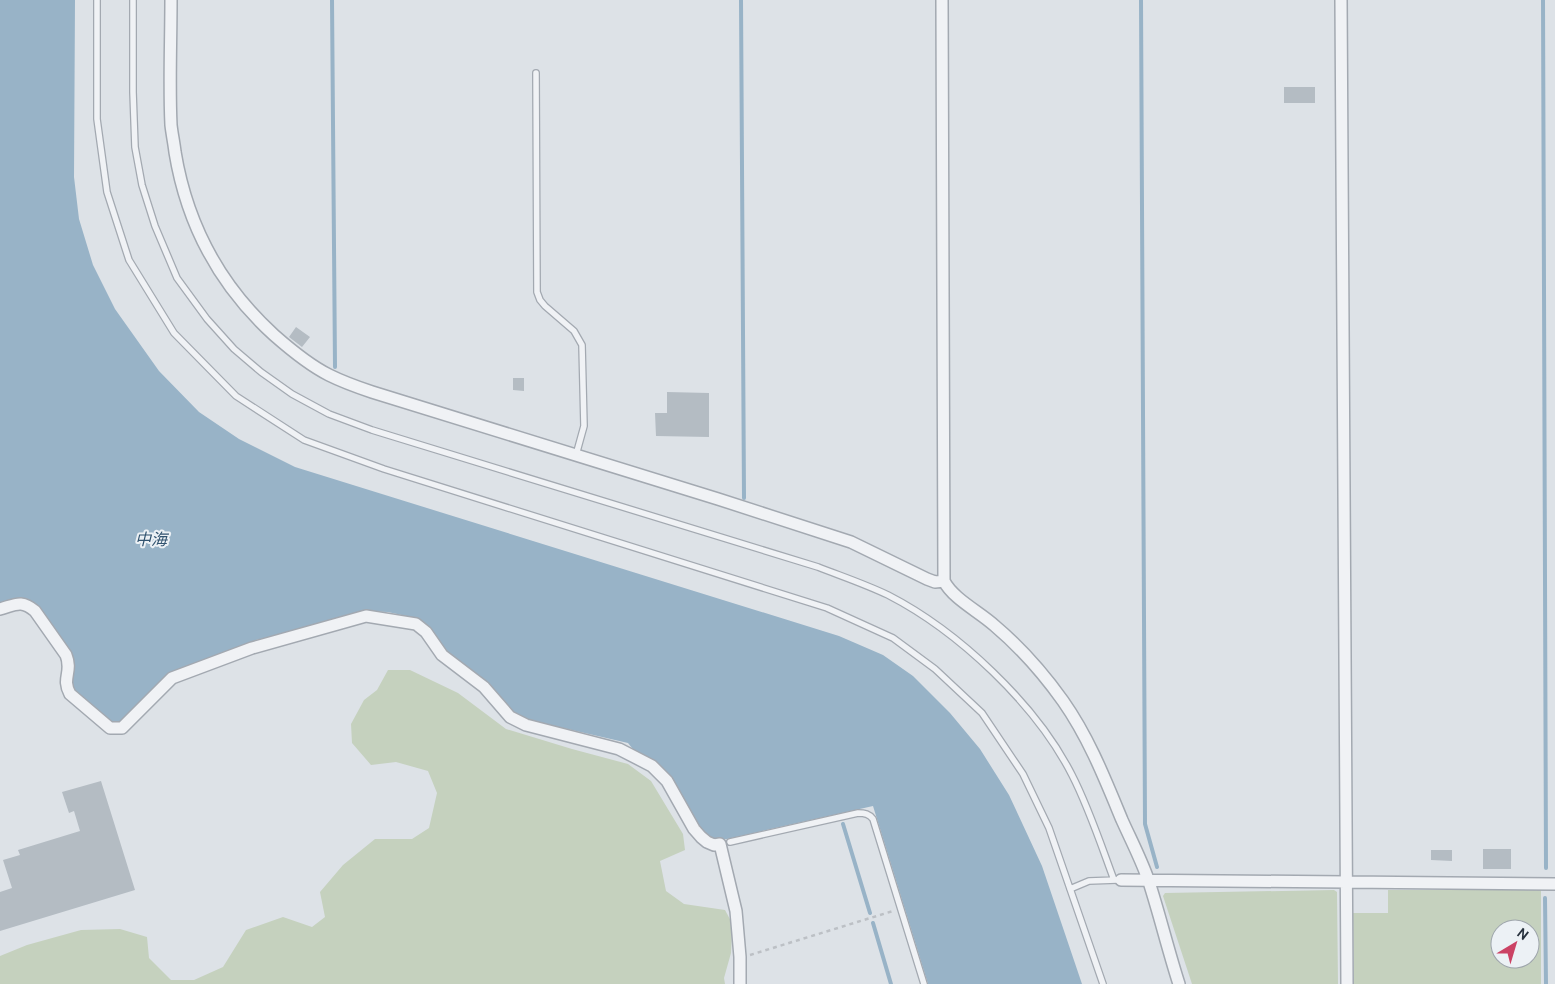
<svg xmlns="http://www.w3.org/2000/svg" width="1555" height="984" font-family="Cabin,'Noto Sans JP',sans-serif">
<rect width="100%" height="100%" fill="#dde2e7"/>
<path fill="#c5d1be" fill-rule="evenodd" d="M388 670H410L458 693 506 729 572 749 628 764 651 781 683 834 685 850 660 861 666 891 684 904 725 910 732 923V933L731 953 724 978 725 984H0V956L27 945 81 930 120 929 147 937 149 958 171 980H194L223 967 246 930 283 917 312 927 325 917 320 892 343 865 375 839H412L429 828 437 793 428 771 396 762 371 765 352 743 351 724 364 700 377 690Z
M1334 890 1337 892 1338 984H1192L1163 896 1165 893Z
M1388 890H1541V984H1354L1353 913H1388ZM1500 929H1530V959H1500Z"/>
<path fill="#98b3c7" d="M0 0H75L74 177 79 219 93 265 115 309 159 371 199 412 239 439 295 467 839 636 883 655 913 676 950 713 980 749 1009 795 1042 866 1082 984H928L873 806 727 839 713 840 699 829 667 773 636 753 628 743 520 718 486 683 444 651 430 628 420 619 388 612 362 611 326 623 256 640 170 673 125 721 107 722 73 692 70 683 74 665 36 606 18 598 0 606Z"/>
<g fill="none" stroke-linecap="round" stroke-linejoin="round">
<path stroke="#98b3c7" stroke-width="4" d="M332 0 335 367
M741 0 744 498
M1141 0 1145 824 1157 867
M1543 0 1546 868
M843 824 870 913
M1545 898 1546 984
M873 923 891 984"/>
</g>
<path fill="#b4bcc3" d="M1284 87H1315V103H1284Z
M296 327 310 337 302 347 289 337Z
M513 378H524V391L513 390Z
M667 392 709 393V437L656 436 655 413H667Z
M101 781 135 890 0 931V892L12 888 3 860 20 855 18 850 80 831 74 811 69 813 62 792Z
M1483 849H1511V869H1483Z
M1431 850H1452V861L1431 860Z"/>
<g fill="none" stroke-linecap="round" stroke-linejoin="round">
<defs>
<path id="lane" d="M97 0V119L107 192 129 260 174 333 236 396 304 440 384 469 827 608 893 638 935 669 982 713 1023 774 1049 828 1103 984
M133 0V92L135 147 142 185 155 226 177 278 207 319 234 349 261 372 292 394 329 414 372 430 818 567C841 576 865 584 888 595 958 631 1036 704 1072 775 1089 808 1101 845 1114 880
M536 73 537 292 540 300 545 306 574 331 582 345 584 426 576 455
M730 842 858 813C865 813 869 814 873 819L924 984
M1070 889 1089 881 1117 880"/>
<path id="street" d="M171 0C171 42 169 84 171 125 172 134 174 143 175 152 187 225 219 285 274 335 291 350 309 365 329 375 343 382 357 387 372 392L718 499 851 542 927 579 935 582 944 581
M942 0 944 581C953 599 980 612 995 626 1021 648 1043 673 1063 701 1089 738 1105 779 1122 820 1131 840 1142 861 1149 882 1160 916 1168 950 1179 984
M1341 0 1347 984
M0 609C15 605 21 599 35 611L66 655C73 672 61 678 70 694L110 728H122L172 678 252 648 366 616 416 624 426 632 442 655 484 687 510 717 526 725 619 749 652 766 667 781 694 829 701 837 707 842 714 845 720 844 736 911 740 957V984
M1121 880 1555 884"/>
</defs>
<use href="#lane" stroke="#a3a9b1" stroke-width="8"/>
<use href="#street" stroke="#a3a9b1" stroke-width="14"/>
<path stroke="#bcc0c5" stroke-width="2.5" stroke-dasharray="4 4" stroke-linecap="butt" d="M750 955 893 911"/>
<use href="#lane" stroke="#f0f2f5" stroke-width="5.5"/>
<use href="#street" stroke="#f0f2f5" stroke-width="11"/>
</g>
<g text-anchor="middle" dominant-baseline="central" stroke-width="4" stroke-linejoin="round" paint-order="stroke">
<g font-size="16" font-style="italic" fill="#325470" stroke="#ecf1f5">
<text x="151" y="539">中海</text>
</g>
</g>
<g transform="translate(1515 944) rotate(38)"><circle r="24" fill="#ecf1f5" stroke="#9da4ab"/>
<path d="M0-4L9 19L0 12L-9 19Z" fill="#cb4264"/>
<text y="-8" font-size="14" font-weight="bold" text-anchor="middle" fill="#27313d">N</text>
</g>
</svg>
